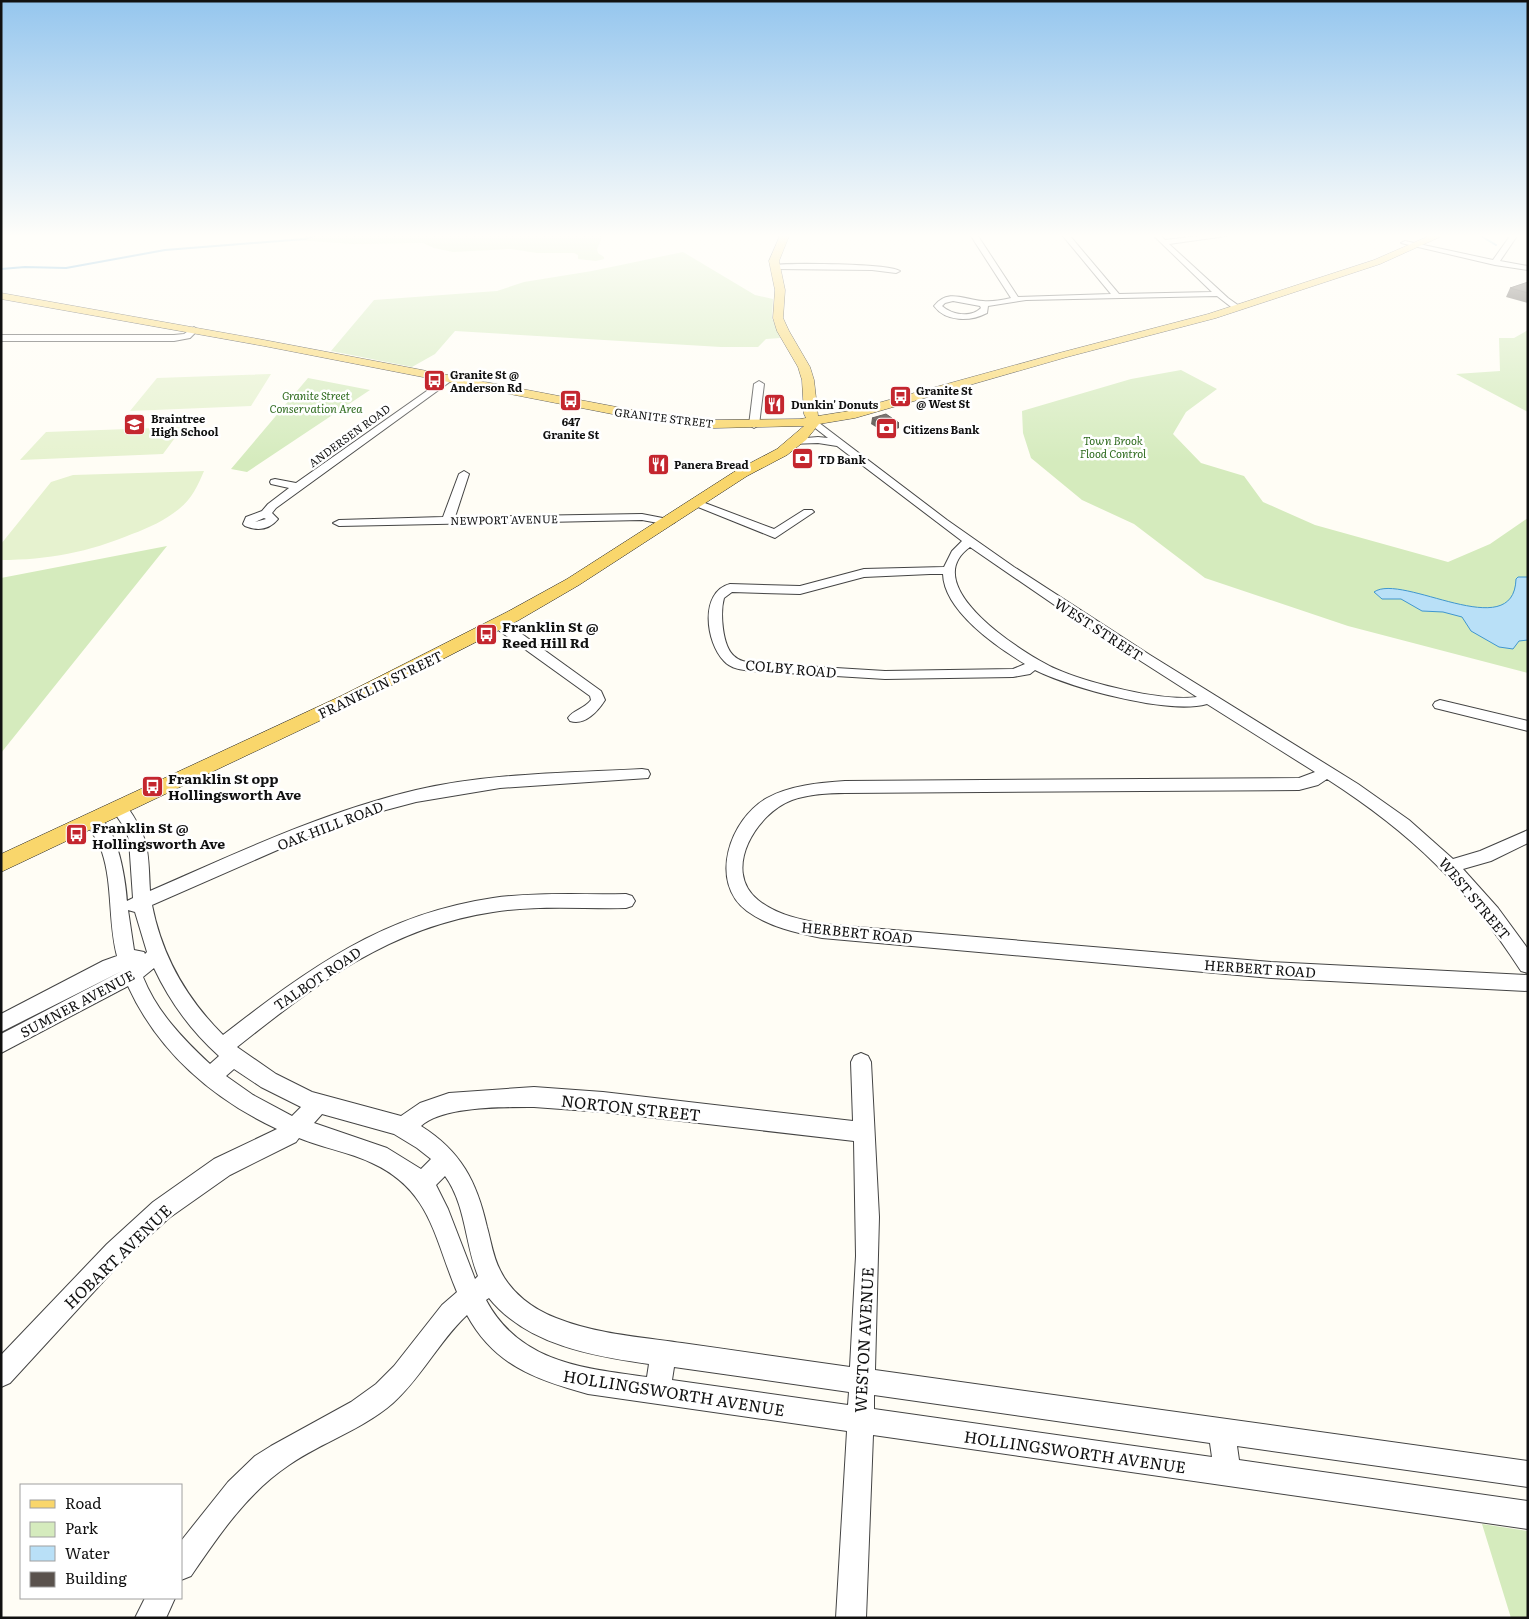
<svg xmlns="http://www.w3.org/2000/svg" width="1529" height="1619" font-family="Literata,serif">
<rect width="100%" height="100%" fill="#fffdf5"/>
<path fill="#d5ebbd" d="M306 236H603L597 249 598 253 604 257V259L596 261 578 259V255L574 253H537L511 249 453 252 434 248 423 243 353 244 296 240Z
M683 252 755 295 773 299 772 318 780 338 766 339 758 347H721L455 331 435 354 412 367 331 351 374 300 497 291 524 282 592 271Z
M1528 330V412L1456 374 1500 371 1499 338H1514Z
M1181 370 1217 389 1186 412 1173 434 1201 463 1244 476 1263 502 1315 525 1448 562 1490 544 1528 518V673L1348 626 1205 578 1134 524 1082 500 1031 458 1023 433 1022 411 1131 379Z
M308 378 370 390 247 472 231 469Z
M167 546 1 753V578Z
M1482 1524 1528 1531V1618H1511Z"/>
<path fill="#e6f2cf" d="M271 374 251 406 130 411 157 378Z
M183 427 163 454 20 460 46 432Z
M204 471C198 485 192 499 179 509 165 520 149 528 132 534 89 552 48 560 1 560V544L51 482 73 475Z"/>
<path fill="#b9e0f7" stroke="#3f96cf" d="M1518 577H1528V640L1519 641 1513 649 1499 647 1471 631 1462 617 1443 612 1422 611 1401 599H1382L1374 592C1402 572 1514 646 1516 579Z"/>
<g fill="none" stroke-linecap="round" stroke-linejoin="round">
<path stroke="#3f96cf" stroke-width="2" d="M1481 236 1496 245
M1 269 25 267 66 268 165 250 305 239 313 236"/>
<defs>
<path id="minor" d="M971 236H978L1018 297 1111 294 1063 236H1070L1119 294 1212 292 1154 236H1161L1165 240 1198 236H1226L1169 244 1228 298 1242 308 1235 310 1217 296 1026 300 988 306 987 313C970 322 946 322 934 306 948 288 965 300 983 301 992 302 1002 300 1011 298ZM953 301 980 306 981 308C971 318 952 315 942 306L945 303Z
M1510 236H1517L1500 261 1528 266V270L1495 265 1401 243 1405 241 1493 260Z
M772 265C789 263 889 263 900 271L896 273 872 270 775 269 771 267Z
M194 327 198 330 190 338 174 341H1V335H174L184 334Z
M448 376 453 379 451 381 276 508 272 513 278 519C269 530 257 531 245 526L243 524 246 517 262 511 268 504 289 488 271 484 270 482 271 480 275 479 296 483ZM264 518 266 519 255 522Z
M759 381 764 384 759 425 754 428 749 425 754 384Z
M814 419 947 520 1014 567 1150 655 1358 784 1409 820 1453 859 1480 851 1528 830V843L1491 861 1463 869 1498 908 1528 949V973L1521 971C1466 886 1412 834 1327 779L1318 785 1299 790 845 793C828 793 809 794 792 800 757 813 721 870 758 900 776 915 800 919 822 924L1271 962 1528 975V991L1271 978 822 938C796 933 769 927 747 911 708 882 730 819 767 798 791 785 818 783 845 781L1299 778 1315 772 1207 704C1168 715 1072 688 1035 670L1030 674 1013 677 885 679 753 671C743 670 731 669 724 661 706 643 699 592 730 584L800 586 864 569 944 567 952 551 962 541 837 446 818 443 790 444 789 442 790 440 794 439 818 437 828 438 810 424V420ZM970 547 1072 617 1197 697C1163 702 1087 683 1056 669 1025 655 915 586 970 547ZM930 574H943C944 611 997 647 1025 664L1013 669 885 671 753 663C746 662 739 661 734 656 722 646 720 612 724 598L732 592 800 594 864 577Z
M464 471 469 474 455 517 642 514 673 520 675 522 669 525 642 520 339 526 333 523 339 520 443 517 459 474Z
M697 500 774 529 804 510H812L814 512 775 538 693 505 691 503Z
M499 620 504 621 601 691 605 700C598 711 585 726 570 721L568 718C573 710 584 709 591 700L590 696 494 627 492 624Z
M1440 700 1528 721V731L1435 708 1433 705 1435 702Z
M642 769 648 770 650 774 648 778 500 788 416 802 382 811 314 834 152 905C162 956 186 998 223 1035 308 969 383 914 493 898 537 892 582 895 626 894L632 896 635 901 632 906 626 908C582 909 537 905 493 912 388 928 318 983 237 1047L276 1074 312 1092 401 1116 420 1103 449 1093 534 1087 603 1092 853 1121 851 1062 854 1056 861 1053 868 1056 871 1062 879 1217 875 1370 1528 1461V1487L1237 1446 1239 1460 1528 1501V1529L873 1435 866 1618H836L847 1431 588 1394C536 1380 494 1365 467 1315 439 1341 422 1377 393 1403 362 1430 322 1442 289 1465 247 1493 219 1535 191 1576L181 1580V1541L228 1482 255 1456 271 1446 351 1402 376 1384 394 1366 442 1305 457 1292C434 1238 431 1190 372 1163 349 1152 323 1148 299 1138L296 1142 230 1175 169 1218 123 1260 10 1383 1 1387V1355L107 1244 153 1202 214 1159 277 1129C213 1099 158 1052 128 986L1 1053V1034L122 971 1 1032V1014L103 961 117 956C108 922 113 885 102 852 98 840 91 832 85 821L87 817C116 808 126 882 127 901L133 898 129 840 126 830 112 809 114 805 120 803 126 805C150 839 148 851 150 891 237 853 323 812 416 790 490 773 567 773 642 769ZM128 910 135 912 147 952 145 954 144 952 134 950ZM154 968C170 1002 191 1031 219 1056L210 1064C183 1039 157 1012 143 977ZM234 1069 261 1087 301 1107 292 1116 253 1095 226 1076ZM534 1107 603 1112 854 1141 856 1256 850 1367C794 1359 738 1351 682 1343 640 1337 596 1334 556 1318 533 1309 511 1293 500 1270 493 1257 491 1241 487 1227 477 1182 461 1151 421 1126 443 1106 505 1107 534 1107ZM322 1114 394 1134 417 1148 431 1159 421 1169 387 1148 314 1123ZM445 1176C466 1205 465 1244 478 1276L475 1279 448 1209 436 1185ZM489 1298C527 1345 593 1356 649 1364L647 1377C583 1368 520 1363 486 1300ZM674 1367 849 1392 848 1405 672 1380ZM874 1395 1210 1443 1212 1457 874 1409Z
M145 1598H175L166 1618H135Z"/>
<path id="major" d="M780 236H789L779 261 785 290 783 318 789 331 810 367 814 380 818 416 849 411 1059 353 1208 314 1374 260 1429 236H1442L1380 264 1216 318 1067 357 855 418 819 424 806 440 787 455 747 476 579 585 519 620 355 704 1 872V854L341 696 507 612 567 579 737 470 777 449 804 426 714 428 643 420 264 346 1 299V293L264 340 643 412 714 420 800 419 806 418 804 414 802 380 798 367 777 331 773 318 775 290 769 261Z"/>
</defs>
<use href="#minor" stroke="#444" stroke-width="2"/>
<use href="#major" stroke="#222" stroke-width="1"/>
<use href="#minor" fill="#fff" fill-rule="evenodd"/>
<use href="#major" fill="#f9d66b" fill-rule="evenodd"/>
</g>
<path fill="#4d4742" d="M1528 282V303L1506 297 1510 288Z
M872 418 899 423V428L884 432 871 424Z"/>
<path fill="#3f3936" d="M899 423V428L884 432 885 427Z"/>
<path fill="#5a524d" stroke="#3f3936" d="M1528 282V293L1510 288Z
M886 414 899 423 885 427 872 418Z"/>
<linearGradient id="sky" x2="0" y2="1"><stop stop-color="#95c6ee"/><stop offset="0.51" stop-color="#fffefa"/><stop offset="1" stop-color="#fffefa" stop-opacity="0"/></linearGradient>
<rect width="1529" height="463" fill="url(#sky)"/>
<defs>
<symbol id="bus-square" viewBox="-11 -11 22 22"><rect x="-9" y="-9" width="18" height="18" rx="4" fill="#c4262e" stroke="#fff"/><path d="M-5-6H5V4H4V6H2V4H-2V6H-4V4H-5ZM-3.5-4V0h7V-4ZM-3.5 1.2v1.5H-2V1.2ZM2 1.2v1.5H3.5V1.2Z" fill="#fff"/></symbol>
<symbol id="restaurant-square" viewBox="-11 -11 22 22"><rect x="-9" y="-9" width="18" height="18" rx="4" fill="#c4262e" stroke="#fff"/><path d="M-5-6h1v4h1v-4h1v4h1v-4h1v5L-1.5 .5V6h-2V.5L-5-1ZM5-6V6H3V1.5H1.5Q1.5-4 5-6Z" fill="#fff"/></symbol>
<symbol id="school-square" viewBox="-11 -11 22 22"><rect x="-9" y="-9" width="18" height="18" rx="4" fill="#c4262e" stroke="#fff"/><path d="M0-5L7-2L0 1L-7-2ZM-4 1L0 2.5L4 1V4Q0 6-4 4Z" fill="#fff"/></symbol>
<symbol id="bank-square" viewBox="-11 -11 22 22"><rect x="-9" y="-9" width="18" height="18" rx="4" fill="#c4262e" stroke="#fff"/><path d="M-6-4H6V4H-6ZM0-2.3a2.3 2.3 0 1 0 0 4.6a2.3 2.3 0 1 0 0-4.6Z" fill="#fff"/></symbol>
</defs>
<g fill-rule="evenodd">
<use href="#bus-square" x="422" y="368" width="25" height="25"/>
<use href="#bus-square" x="888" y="384" width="25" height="25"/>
<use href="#bus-square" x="558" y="388" width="25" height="25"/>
<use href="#restaurant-square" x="762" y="392" width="25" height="25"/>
<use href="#school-square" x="122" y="412" width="25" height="25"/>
<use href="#bank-square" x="874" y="416" width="25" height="25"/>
<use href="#bank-square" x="790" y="446" width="25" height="25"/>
<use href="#restaurant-square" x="646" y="452" width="25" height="25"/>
<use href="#bus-square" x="474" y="622" width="25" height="25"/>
<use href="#bus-square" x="140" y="774" width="25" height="25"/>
<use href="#bus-square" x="64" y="822" width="25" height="25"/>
</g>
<g text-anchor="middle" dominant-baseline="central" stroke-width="5" stroke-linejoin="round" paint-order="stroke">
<g font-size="11" font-weight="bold" fill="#111" stroke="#fff" text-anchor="start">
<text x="450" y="374">Granite St @<tspan x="450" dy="13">Anderson Rd</tspan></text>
<text x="916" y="390">Granite St<tspan x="916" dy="13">@ West St</tspan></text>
<text x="791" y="404">Dunkin' Donuts</text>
<text x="151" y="418">Braintree<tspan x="151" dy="13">High School</tspan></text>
<text x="571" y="421" text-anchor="middle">647<tspan x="571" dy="13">Granite St</tspan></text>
<text x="903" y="429">Citizens Bank</text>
<text x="818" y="459">TD Bank</text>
<text x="674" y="464">Panera Bread</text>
</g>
<g font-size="11" font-style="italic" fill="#2f6b1f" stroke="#fff">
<text x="316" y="395">Granite Street<tspan x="316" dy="13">Conservation Area</tspan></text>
<text x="1113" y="440">Town Brook<tspan x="1113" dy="13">Flood Control</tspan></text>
</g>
<g font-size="11" fill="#111" stroke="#fff">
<text transform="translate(664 417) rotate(7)">GRANITE STREET</text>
<text transform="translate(349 435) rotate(-36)">ANDERSEN ROAD</text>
<text transform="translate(504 519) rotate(-1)">NEWPORT AVENUE</text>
</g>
<g font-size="14" font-weight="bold" fill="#111" stroke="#fff" text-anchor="start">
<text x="502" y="626">Franklin St @<tspan x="502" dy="16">Reed Hill Rd</tspan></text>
<text x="168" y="778">Franklin St opp<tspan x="168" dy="16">Hollingsworth Ave</tspan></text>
<text x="92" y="827">Franklin St @<tspan x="92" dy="16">Hollingsworth Ave</tspan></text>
</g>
<g font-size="14" fill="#111" stroke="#fff">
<text transform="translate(1099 629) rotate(33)">WEST STREET</text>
<text transform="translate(791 668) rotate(5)">COLBY ROAD</text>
<text transform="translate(380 684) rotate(-26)">FRANKLIN STREET</text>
<text transform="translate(330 825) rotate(-21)">OAK HILL ROAD</text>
<text transform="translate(1475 898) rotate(50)">WEST STREET</text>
<text transform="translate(857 932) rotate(6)">HERBERT ROAD</text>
<text transform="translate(1260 968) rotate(4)">HERBERT ROAD</text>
<text transform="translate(317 978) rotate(-34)">TALBOT ROAD</text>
<text transform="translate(77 1003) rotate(-28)">SUMNER AVENUE</text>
</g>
<g font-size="16" fill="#111" stroke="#fff">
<text transform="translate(631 1107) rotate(6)">NORTON STREET</text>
<text transform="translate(117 1256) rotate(-44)">HOBART AVENUE</text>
<text transform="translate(863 1340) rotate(-87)">WESTON AVENUE</text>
<text transform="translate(674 1392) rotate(9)">HOLLINGSWORTH AVENUE</text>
<text transform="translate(1075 1451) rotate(8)">HOLLINGSWORTH AVENUE</text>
</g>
</g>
<rect width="1529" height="1619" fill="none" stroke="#111111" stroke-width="5"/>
<rect x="20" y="1484" width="162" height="115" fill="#ffffff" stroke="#a0a0a0"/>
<rect x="30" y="1500" width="25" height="8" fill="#f9d66b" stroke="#a0a0a0"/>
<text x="65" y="1509" font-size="15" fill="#111111">Road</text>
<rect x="30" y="1522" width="25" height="15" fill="#d5ebbd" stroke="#a0a0a0"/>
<text x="65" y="1534" font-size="15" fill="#111111">Park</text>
<rect x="30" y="1546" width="25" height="15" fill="#b9e0f7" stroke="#a0a0a0"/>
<text x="65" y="1559" font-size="15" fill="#111111">Water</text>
<rect x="30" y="1572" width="25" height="15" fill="#5a524d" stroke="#a0a0a0"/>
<text x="65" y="1584" font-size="15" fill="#111111">Building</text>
</svg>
